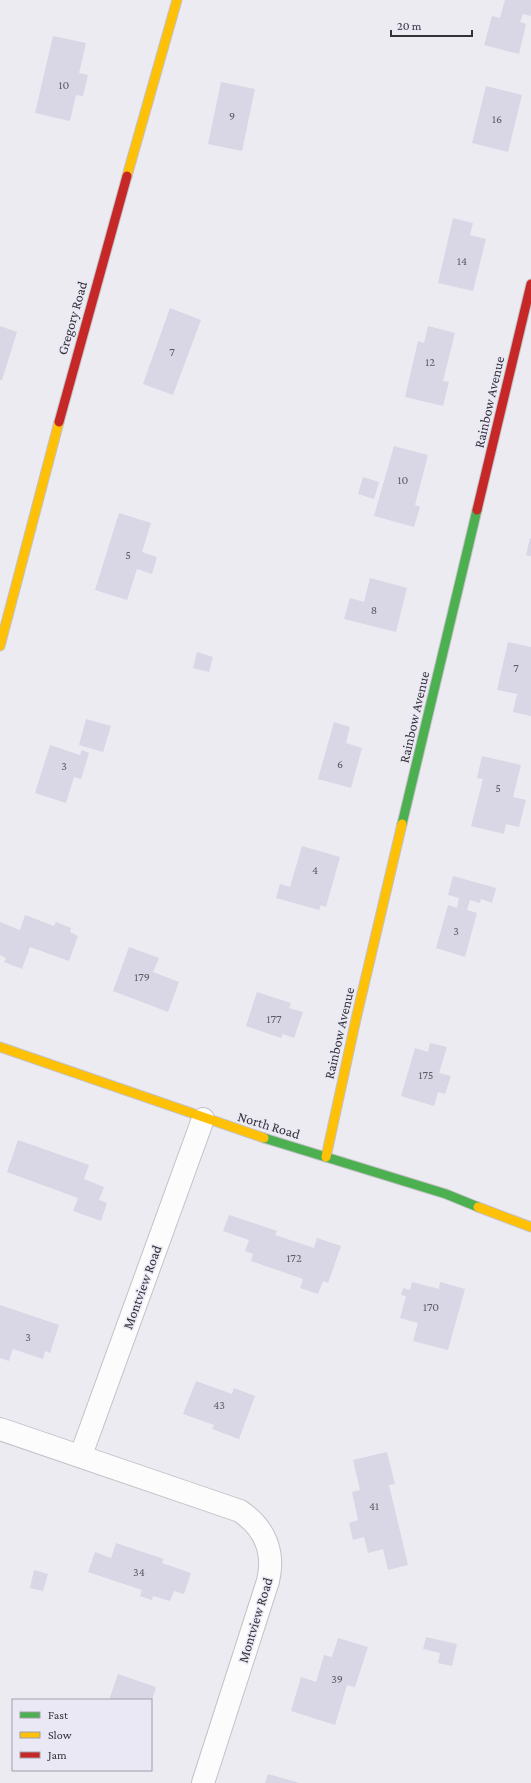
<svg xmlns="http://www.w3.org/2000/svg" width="531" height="1783" font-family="'Crimson Pro',serif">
<rect width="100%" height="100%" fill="#ecebf2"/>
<path fill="#d9d6e5" d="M505 0H531V16L523 14 520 22 526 24 519 54 484 45 492 16 500 18Z
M53 36 86 43 79 73 88 75 83 96 76 95 70 121 35 113Z
M221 82 255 89 242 151 208 144Z
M486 86 522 95 508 152 472 143Z
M453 218 473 223 470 235 486 239 473 291 438 283Z
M170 308 201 320 173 395 143 384Z
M0 326 17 332 2 380H0Z
M428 326 455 333 443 381 449 382 443 406 405 397 418 341 424 343Z
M394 446 428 455 415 505 420 507 414 527 374 516Z
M363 477 379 482 374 499 358 494Z
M119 513 151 523 142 552 157 557 152 574 137 569 127 600 95 590Z
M530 538 531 539V556L526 555Z
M370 578 407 588 396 632 344 619 350 598 364 602Z
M508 642 531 647V716L513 712 517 694 497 690Z
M197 652 213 657 209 672 193 668Z
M86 719 111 726 103 752 79 745Z
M334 722 350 727 346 743 362 748 351 788 318 779Z
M50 745 80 755 82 750 89 753 81 779 74 777 66 803 35 793Z
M482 756 521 765 513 797 526 800 519 827 506 824 504 834 471 826 483 779 477 778Z
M302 846 340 857 326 907 321 905 319 910 276 898 280 884 290 887Z
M453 876 496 888 492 903 481 899 480 903 470 900 467 910 477 913 465 957 436 948 448 905 457 908 459 898 448 895Z
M25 915 54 926 56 922 71 928 70 932 78 936 69 961 30 947 22 969 4 962 6 958 0 955V922L20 930Z
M129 947 159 958 153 972 179 982 168 1012 113 991Z
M257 992 291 1003 289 1008 303 1012 294 1038 283 1034 281 1038 246 1026Z
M430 1043 447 1047 439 1073 451 1076 445 1094 438 1092 434 1106 401 1096 415 1048 428 1052Z
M18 1140 89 1165 84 1179 104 1187 99 1200 107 1203 101 1221 73 1211 78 1198 7 1172Z
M229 1215 277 1231 275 1235 314 1248 317 1238 341 1246 328 1283 323 1281 318 1294 300 1288 303 1279 251 1261 253 1254 245 1251 249 1240 223 1231Z
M412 1282 439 1289 440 1282 465 1289 448 1350 413 1341 418 1323 400 1318 406 1296 401 1295 403 1288 410 1290Z
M0 1305 59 1325 50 1353 45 1351 43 1359 13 1349 9 1361 0 1358Z
M196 1381 232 1394 234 1388 255 1396 239 1439 212 1429 214 1425 183 1414Z
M387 1452 395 1484 389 1485 408 1565 388 1570 383 1549 368 1553 364 1537 353 1540 349 1523 358 1520 352 1492 360 1490 353 1460Z
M116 1543 164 1559 162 1563 191 1573 184 1594 174 1591 170 1601 153 1596 152 1600 140 1596 142 1590 88 1572 95 1552 111 1558Z
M34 1570 48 1574 43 1591 30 1588Z
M426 1637 457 1644 452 1666 438 1663 440 1653 423 1649Z
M338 1638 368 1647 355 1687 347 1685 335 1725 291 1711 301 1677 316 1682 324 1655 332 1657Z
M118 1674 156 1687 152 1700H109Z
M268 1774 300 1783H265Z"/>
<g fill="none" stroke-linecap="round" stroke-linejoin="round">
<defs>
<path id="street" d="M0 1429 240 1511C265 1528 275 1552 268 1581L203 1783
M81 1455 203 1119"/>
<path id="fast" d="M402 824 477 510
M264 1138 446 1194 478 1207"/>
<path id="slow" d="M127 176 177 0
M0 646 59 422
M0 1047 264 1138
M326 1157 356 1019 402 824
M478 1207 531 1227"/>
<path id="jam" d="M59 422 127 176
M477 510 531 284"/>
</defs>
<use href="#street" stroke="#c3c2c8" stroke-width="24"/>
<use href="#fast" stroke="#c3c2c8" stroke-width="11"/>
<use href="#slow" stroke="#c3c2c8" stroke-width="11"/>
<use href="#jam" stroke="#c3c2c8" stroke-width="11"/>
<use href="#street" stroke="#fcfcfd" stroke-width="22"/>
<use href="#fast" stroke="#4caf50" stroke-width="9"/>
<use href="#slow" stroke="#ffc107" stroke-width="9"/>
<use href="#jam" stroke="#c62828" stroke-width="9"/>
</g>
<g text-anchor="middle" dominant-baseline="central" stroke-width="3" stroke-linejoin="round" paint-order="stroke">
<g font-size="12" fill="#5e5c64">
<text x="64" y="85">10</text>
<text x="232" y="116">9</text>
<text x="497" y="119">16</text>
<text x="462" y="261">14</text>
<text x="172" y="352">7</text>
<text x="430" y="362">12</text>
<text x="403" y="480">10</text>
<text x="128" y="555">5</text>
<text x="374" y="610">8</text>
<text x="516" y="668">7</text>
<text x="340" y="764">6</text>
<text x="64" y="766">3</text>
<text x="498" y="788">5</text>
<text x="315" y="870">4</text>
<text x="456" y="931">3</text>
<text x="142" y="977">179</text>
<text x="274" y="1019">177</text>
<text x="426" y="1075">175</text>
<text x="294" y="1258">172</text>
<text x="431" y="1307">170</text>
<text x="28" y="1337">3</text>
<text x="219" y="1405">43</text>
<text x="374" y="1506">41</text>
<text x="139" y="1572">34</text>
<text x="337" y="1679">39</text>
</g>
<g font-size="14" fill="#323136" stroke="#eae8f5">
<text transform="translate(72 318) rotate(-74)">Gregory Road</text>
<text transform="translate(489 402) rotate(-77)">Rainbow Avenue</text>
<text transform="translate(414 717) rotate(-77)">Rainbow Avenue</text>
<text transform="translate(339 1033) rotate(-77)">Rainbow Avenue</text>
<text transform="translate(269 1125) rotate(17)">North Road</text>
<text transform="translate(142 1287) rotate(-70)">Montview Road</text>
<text transform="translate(255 1620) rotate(-73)">Montview Road</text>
</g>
</g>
<rect x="12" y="1699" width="140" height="72" fill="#eae8f5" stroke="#a09fa9"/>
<rect x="20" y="1712" width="20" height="6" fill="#4caf50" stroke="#a09fa9"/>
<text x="48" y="1719" font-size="12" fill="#323136">Fast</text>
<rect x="20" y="1732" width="20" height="6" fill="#ffc107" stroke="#a09fa9"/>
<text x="48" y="1739" font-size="12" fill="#323136">Slow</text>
<rect x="20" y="1752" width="20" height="6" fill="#c62828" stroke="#a09fa9"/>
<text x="48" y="1759" font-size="12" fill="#323136">Jam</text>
<path d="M391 30v6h81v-6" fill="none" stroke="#323136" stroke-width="2"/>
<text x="397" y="30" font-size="12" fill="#323136" stroke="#eae8f5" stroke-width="3" paint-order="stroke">20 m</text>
</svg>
